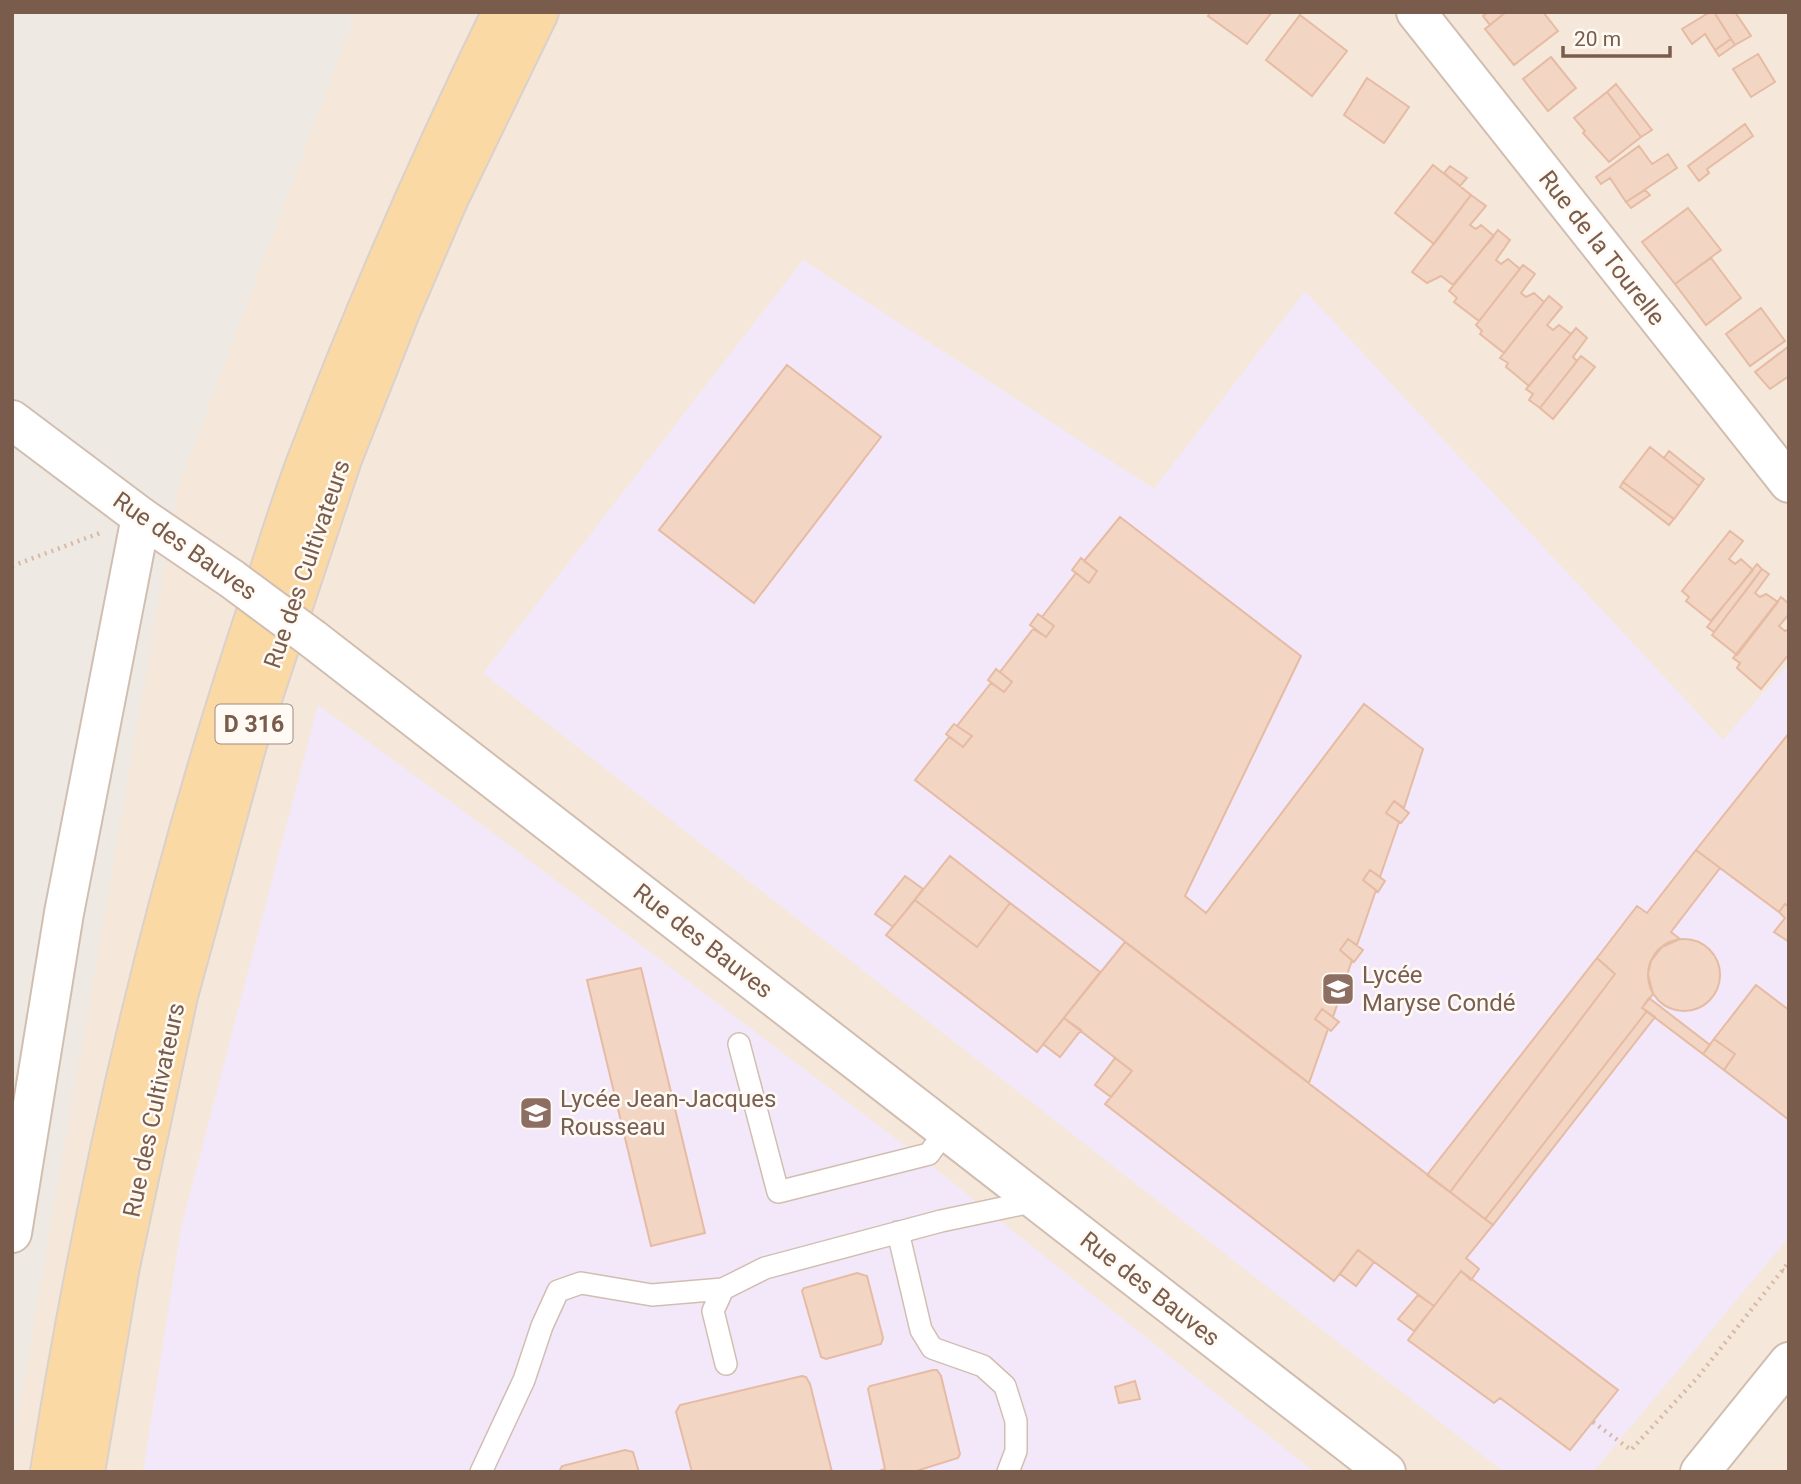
<svg xmlns="http://www.w3.org/2000/svg" width="1801" height="1484" font-family="Roboto,sans-serif">
<rect width="100%" height="100%" fill="#fdf6ec"/>
<path fill="#f5e8da" d="M12 12H1789V1472H12Z"/>
<path fill="#efe9e4" d="M12 12H356L178 489 12 1451Z"/>
<path fill="#f3e8fa" d="M803 260 1154 489 1305 291 1723 740 1789 663V1237L1593 1472H1504L483 673Z
M318 705 496 835 937 1170 1314 1472H143L181 1228Z"/>
<path fill="#f3d5c3" stroke="#e6bba3" stroke-width="2" d="M1211 12H1272L1247 44 1208 16Z
M1488 12H1506L1490 25 1483 16Z
M1506 12H1543L1558 31 1514 65 1485 29Z
M1710 12H1714L1731 39 1715 50 1705 34 1692 44 1682 29Z
M1714 12H1735L1751 36 1735 45Z
M1300 15 1347 51 1312 96 1266 60Z
M1731 39 1735 45 1719 56 1715 50Z
M1758 54 1775 82 1751 97 1733 69Z
M1551 57 1576 88 1548 111 1523 79Z
M1367 78 1409 107 1384 143 1344 115Z
M1616 84 1652 130 1641 137 1607 92Z
M1607 92 1641 137 1609 162 1583 133 1585 131 1574 118Z
M1745 124 1753 136 1707 169 1709 173 1699 181 1688 166Z
M1639 146 1652 164 1668 154 1677 168 1626 202 1610 178 1601 184 1596 177Z
M1433 165 1471 195 1434 244 1395 213Z
M1450 166 1467 178 1460 186 1444 173Z
M1645 190 1650 195 1631 208 1626 202Z
M1471 195 1486 206 1470 225 1476 229 1481 225 1494 236 1453 285 1441 276 1427 283 1412 272Z
M1688 208 1721 250 1675 284 1642 242Z
M1498 230 1510 240 1496 260 1501 264 1508 259 1520 269 1479 321 1454 302 1457 298 1449 291Z
M1711 258 1741 298 1706 325 1675 284Z
M1523 265 1535 274 1521 293 1526 297 1534 293 1544 302 1504 353 1480 334 1482 331 1476 325Z
M1549 296 1562 307 1547 325 1553 330 1559 325 1571 334 1529 386 1506 367 1508 363 1500 358Z
M1761 308 1785 341 1750 366 1726 334Z
M1576 328 1587 338 1573 357 1577 361 1540 408 1529 400 1533 394 1526 389Z
M1789 346V376L1770 389 1755 372Z
M1581 356 1595 367 1553 419 1540 408Z
M787 365 881 437 754 603 659 530Z
M1650 447 1699 486 1674 519 1623 482Z
M1669 451 1704 479 1699 486 1664 458Z
M1623 482 1674 519 1669 525 1620 487Z
M1120 517 1301 656 1185 896 1206 913 1364 704 1423 749 1404 808 1394 801 1386 813 1399 822 1380 877 1370 870 1363 880 1376 890 1357 945 1348 939 1340 950 1352 960 1333 1017 1322 1009 1315 1019 1328 1029 1309 1083 915 780 949 737 963 747 972 736 957 726 991 683 1004 692 1012 682 1000 672 1033 629 1046 637 1054 626 1042 617 1076 573 1089 583 1097 571 1084 561Z
M1730 531 1743 541 1729 559 1735 564 1741 559 1753 570 1711 621 1686 601 1689 597 1682 591Z
M1081 558 1097 571 1089 583 1072 570Z
M1757 564 1762 569 1745 592 1714 632 1707 627Z
M1762 569 1769 574 1755 593 1760 597 1766 594 1778 602 1737 655 1712 635Z
M1781 597 1789 604V614L1779 626 1785 631 1789 629V654L1761 689 1737 668 1740 663 1733 658Z
M1038 614 1054 626 1046 637 1030 625Z
M996 669 1012 682 1004 692 988 680Z
M954 724 972 736 963 747 946 734Z
M1789 733V907L1785 904 1779 912 1696 850Z
M1394 801 1409 813 1401 823 1386 813Z
M1696 850 1720 868 1671 932 1680 939 1662 947 1651 961 1648 974 1653 994 1642 1008 1647 1011 1485 1219 1450 1192 1615 974 1597 958 1637 906 1647 913Z
M950 856 1010 903 977 947 915 900Z
M1370 870 1385 881 1378 892 1363 880Z
M905 876 923 889 893 927 875 914Z
M915 900 977 947 1010 903 1100 972 1037 1052 886 935Z
M1785 904 1789 907V942L1774 932 1785 918 1779 912Z
M1648 975a36 36 0 1 1 72 0a36 36 0 1 1-72 0Z
M1348 939 1363 950 1354 962 1340 950Z
M1125 942 1493 1225 1466 1258 1479 1269 1471 1280 1461 1271 1434 1306 1358 1250 1334 1281 1105 1104 1132 1071 1064 1018Z
M1597 958 1615 974 1450 1192 1427 1175Z
M641 968 705 1233 651 1246 587 980Z
M1756 985 1789 1010V1120L1724 1070 1735 1054 1714 1039Z
M1649 998 1710 1045 1703 1054 1642 1008Z
M1322 1009 1339 1022 1331 1031 1315 1019Z
M1647 1011 1655 1017 1493 1225 1485 1219Z
M1064 1018 1081 1030 1060 1057 1043 1044Z
M1714 1039 1735 1054 1724 1070 1703 1054Z
M1115 1058 1132 1071 1111 1097 1095 1085Z
M1358 1250 1374 1262 1356 1286 1340 1274Z
M1461 1271 1618 1390 1570 1450 1500 1398 1494 1403 1408 1340Z
M857 1273 867 1276 883 1338 881 1344 826 1359 821 1357 802 1291 804 1288Z
M1418 1295 1434 1306 1414 1331 1398 1319Z
M933 1370H937L941 1376 960 1454 958 1458 913 1472H876L885 1469 868 1389 870 1386Z
M802 1376 806 1377 810 1384 832 1472H692L676 1412 680 1405Z
M1135 1381 1140 1399 1119 1403 1115 1387Z
M625 1450 633 1452 639 1472H559L562 1466Z"/>
<g fill="none" stroke-linecap="round" stroke-linejoin="round">
<defs>
<path id="service" d="M739 1044 778 1192 929 1154 946 1130
M898 1232 921 1330 932 1348 983 1366 1005 1386 1016 1421V1451L1008 1472
M726 1364 713 1311 723 1289 765 1268 941 1221 1036 1201
M481 1472 524 1380 542 1326 558 1291 581 1283 652 1295 723 1289"/>
<path id="minor" d="M1416 12 1789 483
M12 1233 64 913 141 517
M1700 1472 1789 1362"/>
<path id="tertiary" d="M12 420 141 517 232 579
M313 639 1386 1472"/>
<path id="primary" d="M50 1472C97 1177 164 886 259 604 276 552 291 500 311 450 368 301 432 155 502 12
M85 1472 120 1266 178 996 247 744 342 459 400 312 448 200 539 12"/>
</defs>
<use href="#service" stroke="#d1beb0" stroke-width="24"/>
<use href="#minor" stroke="#d1beb0" stroke-width="42"/>
<use href="#tertiary" stroke="#d1beb0" stroke-width="42"/>
<use href="#primary" stroke="#dad1cd" stroke-width="42"/>
<path stroke="#d9b8a5" stroke-width="4.5" stroke-dasharray="2 5" stroke-linecap="butt" d="M12 566 100 533
M1782 1270 1789 1274
M1593 1422 1631 1450 1698 1377 1789 1262"/>
<use href="#service" stroke="#fff" stroke-width="21"/>
<use href="#minor" stroke="#fff" stroke-width="38"/>
<use href="#tertiary" stroke="#fff" stroke-width="38"/>
<use href="#primary" stroke="#fbd9a5" stroke-width="38"/>
<defs>
<path id="tertiary-bridge" d="M232 579 313 639"/>
</defs>
<use href="#tertiary-bridge" stroke="#d1beb0" stroke-width="42" stroke-linecap="butt"/>
<use href="#tertiary-bridge" stroke="#fff" stroke-width="38"/>
</g>
<defs>
<symbol id="school-square" viewBox="-11 -11 22 22"><rect x="-9" y="-9" width="18" height="18" rx="4" fill="#8d6e63" stroke="#fffaf3"/><path d="M0-5L7-2L0 1L-7-2ZM-4 1L0 2.5L4 1V4Q0 6-4 4Z" fill="#fff"/></symbol>
</defs>
<g fill-rule="evenodd">
<use href="#school-square" x="1319" y="970" width="38" height="38"/>
<use href="#school-square" x="517" y="1094" width="38" height="38"/>
</g>
<g text-anchor="middle" dominant-baseline="central" stroke-width="5" stroke-linejoin="round" paint-order="stroke">
<rect fill="#fffaf3" stroke="#a28b7f" stroke-width="2" x="215.5" y="704.5" width="77" height="39" rx="5"/>
<g font-size="23" font-weight="bold" fill="#7a5c4d">
<text x="254" y="724">D 316</text>
</g>
<g font-size="24" fill="#7a5c4d" stroke="#fffaf3">
<text transform="translate(1602 248) rotate(52)">Rue de la Tourelle</text>
<text transform="translate(185 546) rotate(35)">Rue des Bauves</text>
<text transform="translate(307 564) rotate(-71)">Rue des Cultivateurs</text>
<text transform="translate(703 941) rotate(38)">Rue des Bauves</text>
<text transform="translate(154 1110) rotate(-78)">Rue des Cultivateurs</text>
<text transform="translate(1150 1289) rotate(38)">Rue des Bauves</text>
</g>
<g font-size="24" fill="#785e54" stroke="#fffaf3" text-anchor="start">
<text x="1362" y="975">Lycée<tspan x="1362" dy="28">Maryse Condé</tspan></text>
<text x="560" y="1099">Lycée Jean-Jacques<tspan x="560" dy="28">Rousseau</tspan></text>
</g>
</g>
<rect width="1801" height="1484" fill="none" stroke="#7a5c4d" stroke-width="28"/>
<path d="M1563 46v10h107v-10" fill="none" stroke="#7a5c4d" stroke-width="3.5"/>
<text x="1574" y="46" font-size="21" fill="#7a5c4d" stroke="#fffaf3" stroke-width="5" paint-order="stroke">20 m</text>
</svg>
